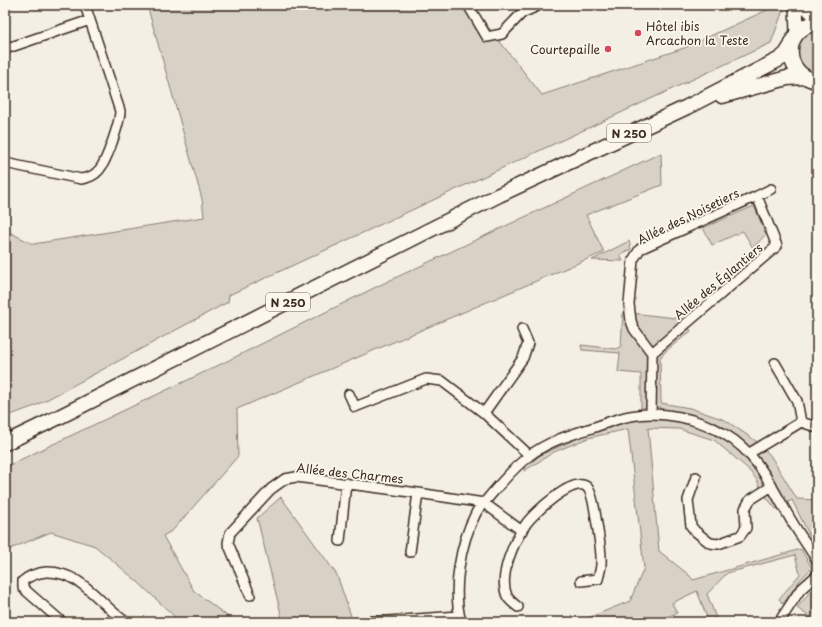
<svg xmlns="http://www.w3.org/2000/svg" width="822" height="627" font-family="'Playpen Sans',sans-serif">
<rect width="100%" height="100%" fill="#f3efe4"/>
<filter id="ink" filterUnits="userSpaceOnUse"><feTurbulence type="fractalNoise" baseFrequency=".025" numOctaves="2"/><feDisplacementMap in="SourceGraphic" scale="8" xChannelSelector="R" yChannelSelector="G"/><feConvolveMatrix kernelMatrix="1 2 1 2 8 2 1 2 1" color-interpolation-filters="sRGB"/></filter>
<g filter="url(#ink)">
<path fill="#d8d1c6" stroke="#8a7e72" d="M147 5H471L542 95 684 48 778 5H785L771 43 229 295 228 302 35 406 5 417V230L33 244 204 217 202 199Z
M817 29V74C813 73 809 72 805 69 796 60 795 43 805 34 809 32 813 31 817 29Z
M661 153 662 185 586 215 604 252 237 409 238 456 173 530 163 536 194 591 235 622H184L175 617 138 582 95 546 51 532 5 551V467L215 367 380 285Z
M754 206 766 234 753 248 743 231 712 245 703 228Z
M629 241 631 249 620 255 623 261 592 260Z
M623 312 684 319 691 331 667 350 660 358 661 403 690 408 725 420 756 441 770 455 797 499 817 500V551L792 500 776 509 762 492 757 480 747 468 714 440 679 429 648 428 659 551 689 575 693 580 801 549 812 568 800 580 783 604 779 599 800 574 795 555 727 573 707 594 716 618 708 620 697 591 672 603 677 613 653 622H578L630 601 644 568 628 429 588 438 554 452 524 471V468L542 454 581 437 636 419H658L660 407 641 408V374L618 372 620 353 582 350 581 345 616 349 621 346Z
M281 497 337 575 353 622H283L257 518Z
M817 586V604L812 613 817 616V622L797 608 813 588Z"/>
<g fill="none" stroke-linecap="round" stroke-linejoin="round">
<defs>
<path id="street" d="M468 5 487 37 502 34 522 13 540 5
M5 49 90 20
M5 163 81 179C88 178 94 176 98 171 106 164 120 122 120 111L85 5
M652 353 777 246 757 196
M775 363 797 401 801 422
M349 394 355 407 426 379 442 381 484 413 529 455
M484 413 523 358 528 343 522 329
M651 414 652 353 634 329 631 321 629 304 633 260 640 249 757 196 771 189
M748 454 801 422 816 427 817 428
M696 477 688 500 691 526 695 531 710 543 718 544 740 536 746 528 745 509 750 500 772 486
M340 541 346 483
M410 552 418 493
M250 595 228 543 230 533 271 489 285 479 296 477 418 493 484 503 522 531
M518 607C514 604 509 600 507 596 498 576 514 541 526 524 533 514 574 475 587 487 592 492 595 511 596 518 598 531 602 552 601 564 601 569 599 574 598 579L581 581
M371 621H388L459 616
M62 622 23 588V581C30 575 37 573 46 572 82 571 99 604 126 622
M461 622C452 589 460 544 476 513 479 507 485 502 489 497 501 483 514 467 529 456 548 441 573 434 595 427 606 423 618 418 630 416 661 410 699 418 726 435 760 455 774 493 794 525 801 537 810 548 817 561
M779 622 800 590 817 575"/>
<path id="secondary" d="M796 5 797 33
M804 5 817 18"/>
<path id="primary" d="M817 23C782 28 782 75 817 81
M722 96 787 78 804 77
M5 443 57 418 499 195 687 107 780 59 786 54 791 46"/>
</defs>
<use href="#street" stroke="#3b2a1e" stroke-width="12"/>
<use href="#secondary" stroke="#3b2a1e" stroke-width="16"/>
<use href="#primary" stroke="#3b2a1e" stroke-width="17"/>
<use href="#street" stroke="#fbf7ec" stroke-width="9"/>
<use href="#secondary" stroke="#fbf7ec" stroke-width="13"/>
<use href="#primary" stroke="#fbf7ec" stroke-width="14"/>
</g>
</g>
<g fill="#d1495b" stroke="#fbf7ec" stroke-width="1.5">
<circle cx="638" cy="33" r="4"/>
<circle cx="608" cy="49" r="4"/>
</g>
<g text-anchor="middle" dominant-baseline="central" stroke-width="3.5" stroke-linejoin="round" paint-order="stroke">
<g fill="#fbf7ec" stroke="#75685c" stroke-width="1">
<rect x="607" y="124" width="44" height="18" rx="3"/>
<rect x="266" y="293" width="44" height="18" rx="3"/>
</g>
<g font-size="11" font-weight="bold" fill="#3b2a1e">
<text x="629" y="133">N 250</text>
<text x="288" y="302">N 250</text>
</g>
<g font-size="12" fill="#3b2a1e" stroke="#fbf7ec" text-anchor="start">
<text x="646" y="26">Hôtel ibis<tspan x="646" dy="14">Arcachon la Teste</tspan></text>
<text x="600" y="49" text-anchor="end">Courtepaille</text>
</g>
<g font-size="12" fill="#3b2a1e" stroke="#fbf7ec">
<text transform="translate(688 216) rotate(-26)">Allée des Noisetiers</text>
<text transform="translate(718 281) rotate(-40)">Allée des Églantiers</text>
<text transform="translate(350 473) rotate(6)">Allée des Charmes</text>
</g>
</g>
<rect width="822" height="627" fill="none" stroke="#fbf7ec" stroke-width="20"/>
<rect x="10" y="10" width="802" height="607" fill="none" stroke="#3b2a1e" stroke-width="1.5" filter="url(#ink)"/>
</svg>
